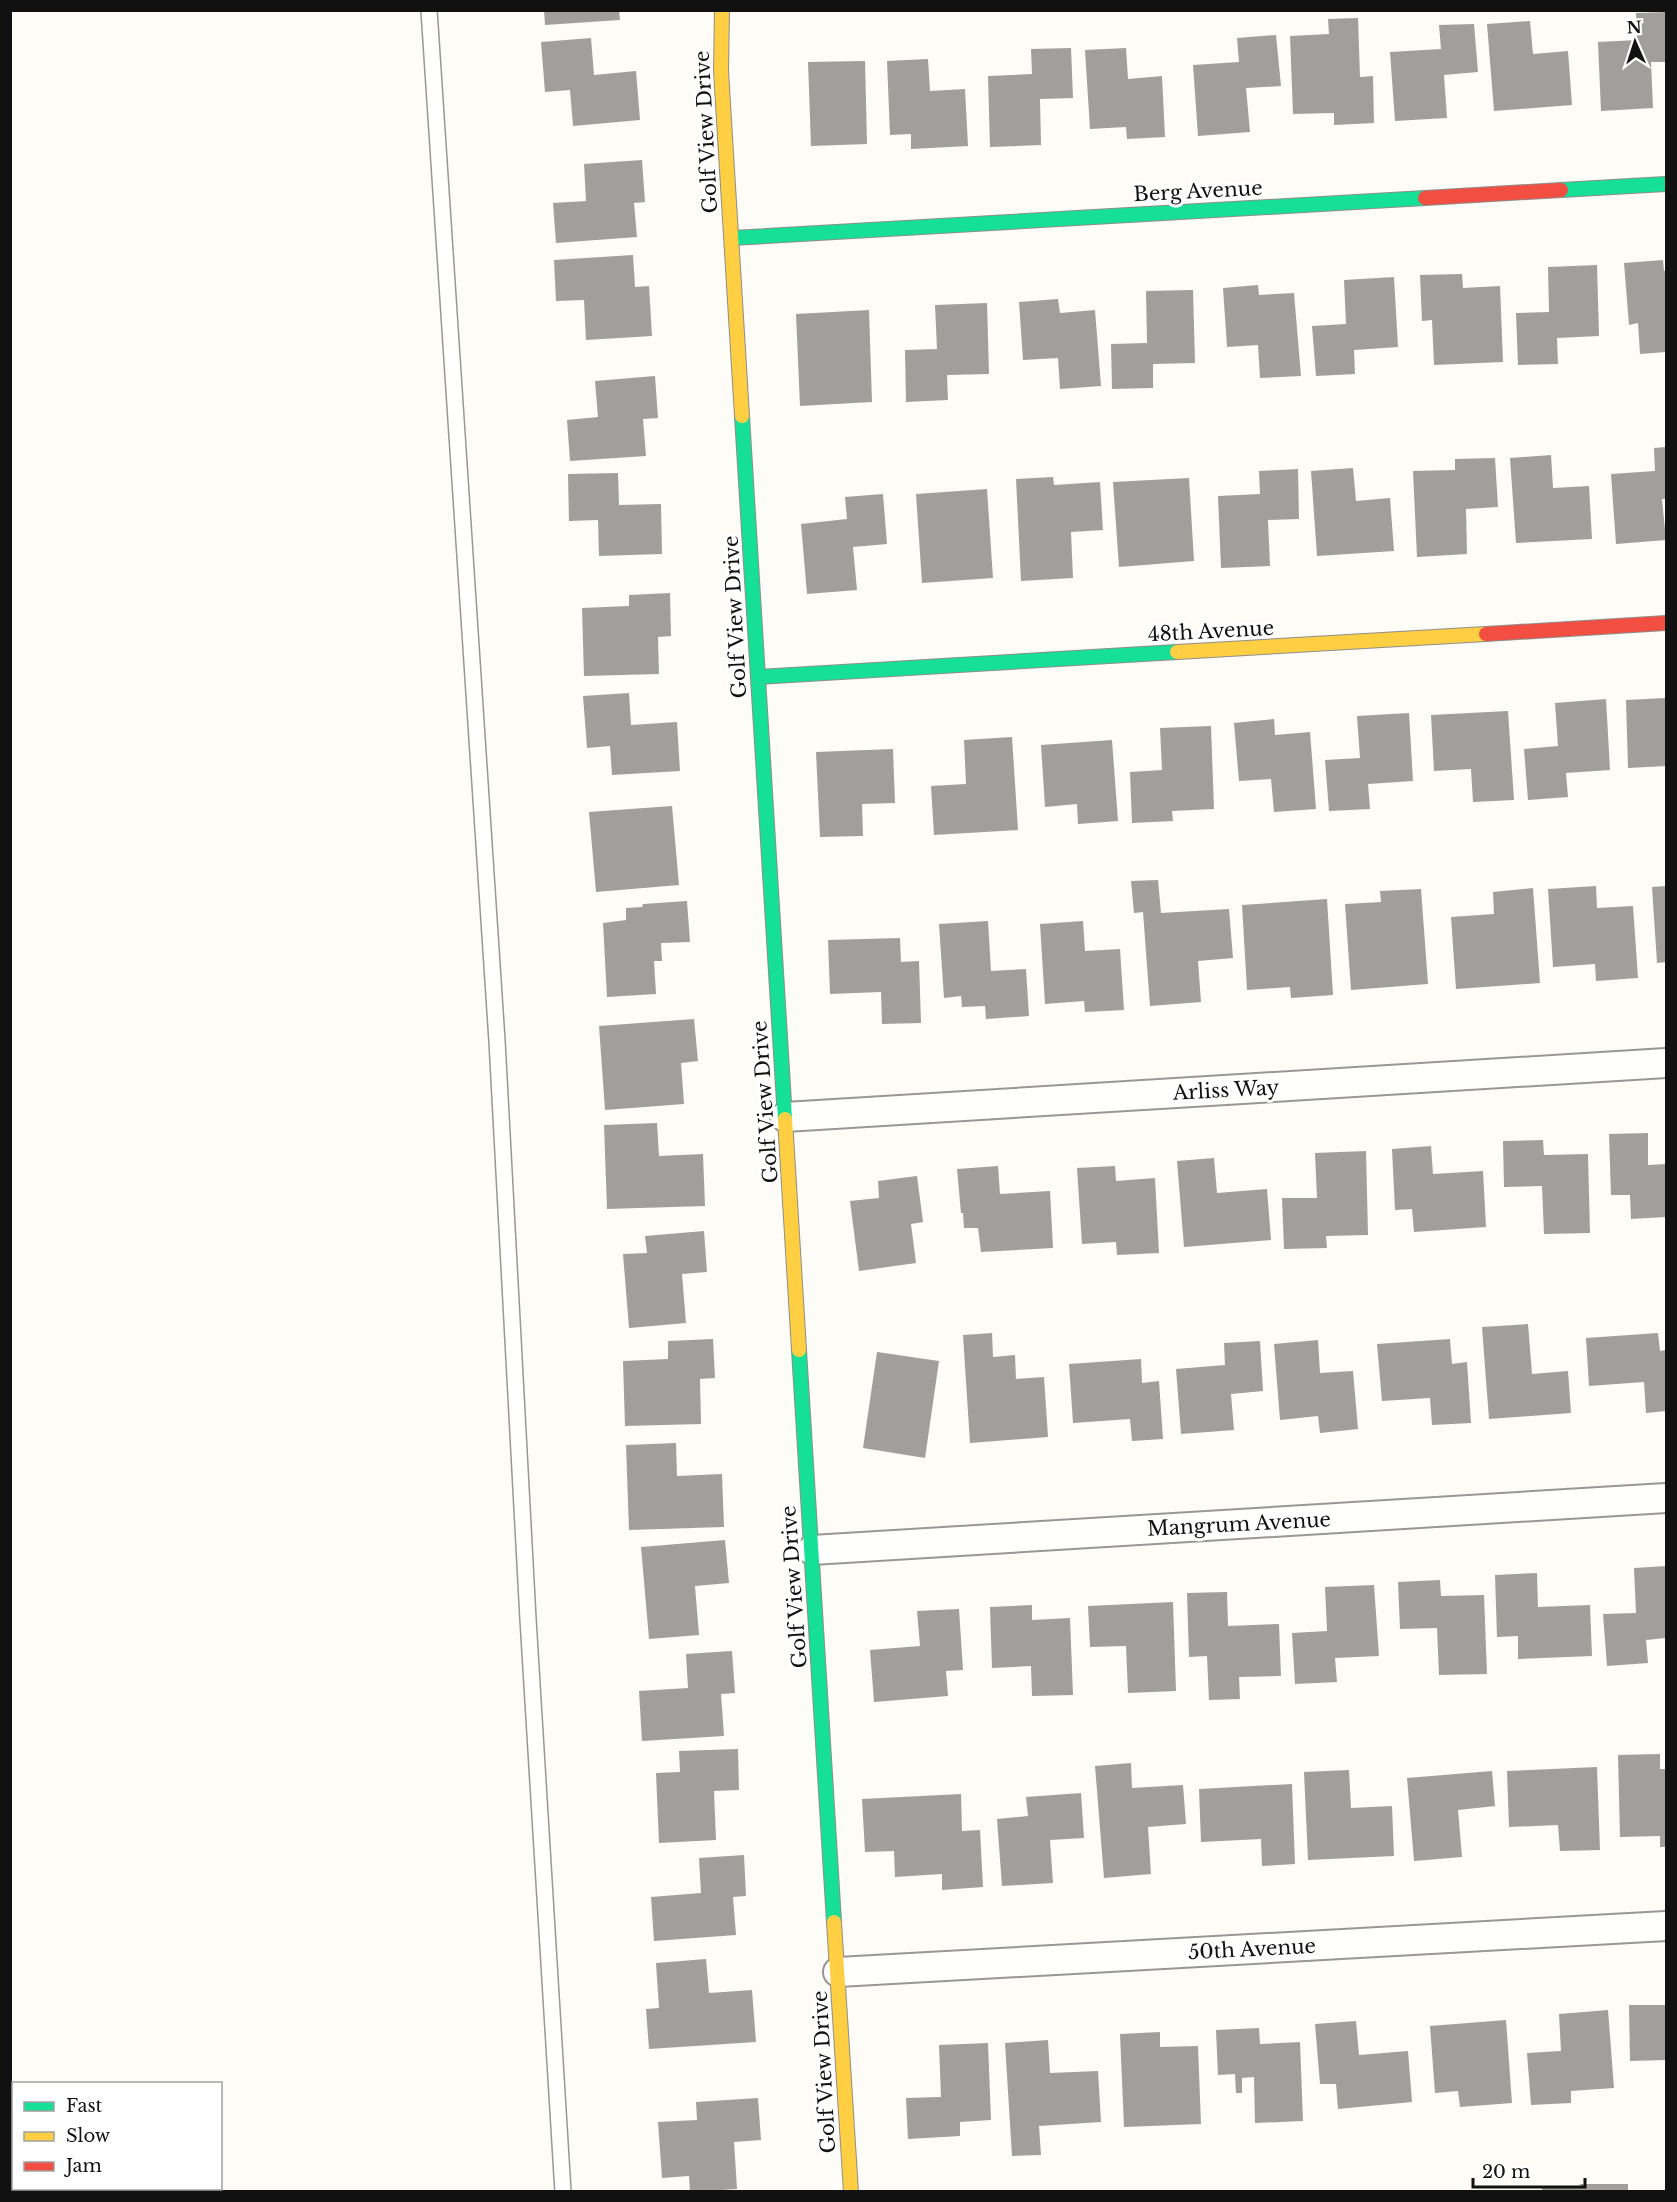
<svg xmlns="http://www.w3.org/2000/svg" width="1677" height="2202" font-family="'Libre Baskerville',serif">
<rect width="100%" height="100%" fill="#fdfcf7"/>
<path fill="#a19f9c" d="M544 10H619L620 20 545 25Z
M1666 12V62H1651L1653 108 1601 111 1598 42 1637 40 1636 13Z
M1358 18 1360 77 1373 76 1374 123 1334 125V113L1293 114 1290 36 1329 34 1328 19Z
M1530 21 1533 54 1568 51 1572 105 1494 111 1487 24Z
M1474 24 1478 72 1444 75 1447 118 1395 121 1390 52 1441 49 1439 25Z
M1276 35 1281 86 1246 88 1250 132 1198 136 1193 65 1239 62 1237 38Z
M591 38 594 75 636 71 640 120 573 126 570 90 545 92 541 42Z
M1071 48 1073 98 1040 99 1041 145 990 147 988 76 1032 74 1031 49Z
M1126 48 1128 79 1162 76 1165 137 1127 139 1126 127 1090 129 1085 50Z
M928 59 930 91 965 89 968 146 911 149V134L890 135 887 61Z
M865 61 867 144 811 146 808 62Z
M642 160 645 202 634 203 637 237 556 243 553 203 586 201 584 164Z
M633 255 635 287 649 286 652 336 586 340 584 300 556 301 554 260Z
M1663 260 1664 271 1666 270V352L1640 354 1638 323 1629 325 1624 263Z
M1597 265 1599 336 1557 338 1558 364 1518 365 1516 313 1549 312 1548 267Z
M1462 274 1463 288 1500 286 1503 362 1434 365 1432 320 1422 321 1420 275Z
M1394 277 1398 347 1354 350 1355 374 1316 376 1312 326 1346 324 1344 280Z
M1258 285 1259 295 1294 293 1301 376 1260 378 1258 345 1227 347 1223 288Z
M1193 290 1195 363 1153 364V388L1112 389 1111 344 1147 343 1146 291Z
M1058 299 1060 313 1095 310 1101 386 1060 389 1058 358 1023 360 1019 302Z
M987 303 989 374 947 375 948 400 906 402 905 350 937 349 935 305Z
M869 310 872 402 800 406 796 314Z
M655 376 658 418 643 419 646 456 570 461 567 420 598 417 595 381Z
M1666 447V499H1662L1666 540 1616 544 1611 474 1655 471 1654 448Z
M1551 455 1553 488 1589 486 1592 539 1516 543 1510 458Z
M1495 458 1498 507 1466 509 1467 554 1417 557 1413 471 1455 470V459Z
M1353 468 1356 501 1390 498 1394 551 1317 556 1311 471Z
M1298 469 1299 519 1268 520 1270 566 1221 568 1218 496 1260 494 1259 471Z
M618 473 619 505 661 504 662 554 599 556 598 520 569 521 568 474Z
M1053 477 1054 485 1100 482 1103 530 1071 532 1073 578 1021 581 1016 479Z
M1189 478 1194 561 1119 567 1113 482Z
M987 489 993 578 922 583 916 494Z
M883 494 887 544 853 547 857 590 807 594 801 524 847 519 845 497Z
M670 593 671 636 658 637 659 674 584 676 582 608 629 606V595Z
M629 693 631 725 677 722 680 771 612 775 610 746 587 748 583 696Z
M1666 698V766L1628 768 1626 700Z
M1606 699 1610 770 1566 773 1568 797 1528 800 1524 749 1558 746 1555 703Z
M1508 711 1514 800 1473 802 1471 769 1434 771 1431 715Z
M1409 713 1413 781 1368 784 1370 809 1329 811 1325 760 1360 758 1357 716Z
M1274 719 1275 735 1310 732 1316 809 1274 812 1271 779 1239 781 1234 723Z
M1211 726 1214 809 1172 811 1173 821 1132 823 1130 772 1162 770 1160 728Z
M1012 737 1018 830 934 835 931 786 966 784 964 740Z
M1112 740 1118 821 1078 824 1077 804 1045 807 1041 745Z
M893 749 895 803 862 804 863 836 820 837 816 752Z
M672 806 679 885 596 892 589 812Z
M1158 880 1161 913 1229 909 1233 958 1198 961 1201 1002 1150 1006 1143 912 1134 913 1131 881Z
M1596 886 1597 908 1633 906 1638 978 1596 981 1595 964 1553 967 1548 889Z
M1666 886V962L1657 963 1652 887Z
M1533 888 1540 983 1456 989 1451 917 1494 914 1493 892Z
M1421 889 1428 984 1351 990 1345 904 1381 902 1380 891Z
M1327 899 1333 995 1291 998 1290 987 1247 990 1242 905Z
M687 901 690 942 661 943 662 961H654L656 994 607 997 603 923 626 920V908L642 907 643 904Z
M988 921 991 971 1026 969 1029 1016 986 1019 985 1006 962 1007 961 996 944 998 939 924Z
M1083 921 1085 951 1120 949 1124 1010 1085 1012 1084 1001 1045 1004 1040 924Z
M900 938 901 962 919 961 921 1023 882 1024 881 992 830 994 828 940Z
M694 1019 698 1061 681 1063 684 1104 605 1110 599 1026Z
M657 1123 659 1156 703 1154 705 1206 607 1209 604 1125Z
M1648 1133V1165L1666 1164V1217L1631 1219 1630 1195H1611L1609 1134Z
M1543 1140 1544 1155 1588 1154 1590 1233 1544 1234 1542 1186 1504 1187 1503 1141Z
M1431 1146 1433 1174 1483 1171 1486 1227 1414 1232 1412 1209 1395 1210 1392 1149Z
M1366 1151 1368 1235 1326 1236 1327 1248 1284 1249 1282 1198H1317L1315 1153Z
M1214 1158 1217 1193 1267 1189 1271 1240 1184 1247 1177 1161Z
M998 1166 1000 1194 1050 1191 1053 1248 981 1252 978 1228H964L963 1213H961L957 1169Z
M1115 1166 1116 1181 1155 1178 1159 1253 1117 1255 1116 1242 1082 1244 1077 1168Z
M917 1176 923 1222 911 1224 916 1263 859 1271 850 1201 879 1198 878 1181Z
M704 1231 707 1272 682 1274 686 1323 629 1328 623 1254 647 1253 645 1236Z
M1528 1324 1532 1374 1568 1371 1571 1413 1489 1419 1482 1327Z
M992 1333 993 1357 1015 1355 1016 1379 1044 1377 1048 1437 970 1443 963 1335Z
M1658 1333 1660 1351 1666 1350V1411L1646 1413 1644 1382 1589 1386 1586 1338Z
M713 1339 715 1378 700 1379 701 1424 625 1426 623 1361 668 1359V1341Z
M1450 1339 1452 1364 1467 1362 1471 1423 1432 1425 1430 1398 1382 1401 1377 1344Z
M1318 1340 1320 1373 1353 1371 1358 1429 1320 1433 1318 1416 1280 1420 1274 1344Z
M1260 1341 1263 1391 1231 1394 1234 1430 1181 1434 1176 1369 1225 1365 1224 1343Z
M877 1352 939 1361 925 1458 863 1448Z
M1141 1359 1142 1383 1159 1381 1163 1439 1132 1441 1130 1419 1073 1423 1069 1364Z
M676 1443 677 1476 722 1474 724 1527 629 1530 626 1445Z
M725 1540 729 1583 695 1586 699 1635 649 1639 641 1547Z
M1666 1566V1638L1646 1640 1648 1663 1607 1666 1603 1614 1636 1613 1634 1568Z
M1537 1573 1538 1607 1590 1605 1592 1656 1518 1659V1636L1497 1637 1495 1575Z
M1440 1580 1441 1596 1484 1595 1487 1674 1439 1675 1437 1628 1400 1629 1398 1582Z
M1374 1585 1379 1656 1335 1658 1337 1682 1295 1684 1292 1633 1327 1631 1325 1587Z
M1227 1592 1228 1626 1279 1624 1281 1676 1239 1677 1240 1699 1209 1700 1207 1656 1189 1657 1187 1593Z
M1173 1602 1176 1691 1128 1693 1126 1646 1090 1647 1088 1606Z
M1032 1605V1620L1070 1618 1073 1695 1032 1696 1031 1666 992 1668 990 1607Z
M959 1609 963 1670 946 1671 948 1696 874 1702 870 1650 920 1646 917 1611Z
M732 1651 735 1693 721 1694 724 1736 642 1741 639 1691 688 1688 686 1654Z
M738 1749 739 1790 714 1791 716 1840 659 1843 656 1773 680 1772 679 1751Z
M1660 1754V1769H1666V1847H1660V1836L1620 1837 1618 1755Z
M1131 1763 1132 1788 1183 1785 1186 1824 1148 1827 1151 1874 1104 1878 1095 1766Z
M1597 1767 1600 1850 1560 1851 1558 1825 1509 1827 1507 1771Z
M1349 1770 1351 1808 1392 1806 1394 1856 1308 1860 1304 1772Z
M1492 1771 1495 1806 1458 1810 1462 1857 1414 1861 1407 1778Z
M1292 1784 1295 1864 1262 1866 1261 1839 1201 1842 1199 1789Z
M1081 1793 1084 1838 1050 1840 1053 1883 1002 1886 997 1819 1028 1816 1026 1797Z
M961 1794 962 1831 980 1830 983 1887 942 1890V1874L895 1877 894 1851 865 1852 862 1799Z
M744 1855 746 1896 733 1897 736 1935 654 1941 651 1897 701 1893 699 1858Z
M706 1959 709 1993 752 1990 756 2042 649 2049 646 2009 659 2008 656 1963Z
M1629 2005H1666V2060L1630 2061Z
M1608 2010 1614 2088 1571 2091V2103L1531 2105 1527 2053 1561 2051 1559 2014Z
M1506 2020 1512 2103 1460 2107 1458 2091 1435 2093 1430 2026Z
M1356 2021 1359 2055 1408 2051 1412 2102 1338 2109 1336 2084H1320L1315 2024Z
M1259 2028 1260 2044 1300 2042 1303 2121 1255 2123 1254 2077 1242 2078V2093H1236L1235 2074 1218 2075 1216 2030Z
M1160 2032V2047L1198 2046 1201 2124 1124 2127 1120 2034Z
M1048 2040 1050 2073 1098 2071 1101 2122 1039 2126 1041 2155 1012 2156 1005 2043Z
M988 2043 991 2120 960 2122V2136L908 2139 906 2098 941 2097 939 2045Z
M758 2098 761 2140 734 2142 737 2189 690 2192 689 2176 662 2178 658 2122 697 2120 696 2102Z
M1580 2184H1628V2192H1542V2188H1580Z"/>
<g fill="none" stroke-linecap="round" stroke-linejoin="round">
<defs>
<path id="lane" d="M429 10 497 1041 528 1619 563 2192"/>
<path id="street" d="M785 1117 1666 1063
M812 1550 1666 1498
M838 1972 1666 1926"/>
<path id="fast" d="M1561 190 1666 184
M732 238 1425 198
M742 416 785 1119
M758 677 1177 652
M799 1350 834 1922"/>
<path id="slow" d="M722 10 721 71 742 416
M1177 652 1486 634
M785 1119 799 1350
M834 1922 851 2192"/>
<path id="jam" d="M1425 198 1561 190
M1486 634 1666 623"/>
</defs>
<use href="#lane" stroke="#979795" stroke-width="18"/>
<use href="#street" stroke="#979795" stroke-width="32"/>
<use href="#fast" stroke="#8e8d8b" stroke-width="16"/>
<use href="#slow" stroke="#8e8d8b" stroke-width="16"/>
<use href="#jam" stroke="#8e8d8b" stroke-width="16"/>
<use href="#lane" stroke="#fffffe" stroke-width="15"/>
<use href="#street" stroke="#fffffe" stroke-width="28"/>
<use href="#fast" stroke="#16e098" stroke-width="14"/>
<use href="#slow" stroke="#ffcf43" stroke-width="14"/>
<use href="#jam" stroke="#f24e42" stroke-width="14"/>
</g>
<g text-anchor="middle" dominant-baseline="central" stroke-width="6" stroke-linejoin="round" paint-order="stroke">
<g font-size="20" fill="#111" stroke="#fff">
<text transform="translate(706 132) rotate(-93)">Golf View Drive</text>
<text transform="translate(1198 191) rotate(-3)">Berg Avenue</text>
<text transform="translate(735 617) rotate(-93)">Golf View Drive</text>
<text transform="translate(1211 631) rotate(-3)">48th Avenue</text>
<text transform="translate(1226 1090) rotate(-3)">Arliss Way</text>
<text transform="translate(765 1102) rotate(-94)">Golf View Drive</text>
<text transform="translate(1239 1524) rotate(-3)">Mangrum Avenue</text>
<text transform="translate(794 1587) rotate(-94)">Golf View Drive</text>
<text transform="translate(1252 1949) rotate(-3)">50th Avenue</text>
<text transform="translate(824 2072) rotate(-93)">Golf View Drive</text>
</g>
</g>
<rect width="1677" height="2202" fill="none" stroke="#111111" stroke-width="24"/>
<rect x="12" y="2082" width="210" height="108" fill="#ffffff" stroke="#a0a0a0" stroke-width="1.5"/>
<rect x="24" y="2102" width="30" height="9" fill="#16e098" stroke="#a0a0a0" stroke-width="1.5"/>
<text x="66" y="2112" font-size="18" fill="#111111">Fast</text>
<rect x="24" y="2132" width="30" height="9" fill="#ffcf43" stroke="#a0a0a0" stroke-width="1.5"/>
<text x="66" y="2142" font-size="18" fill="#111111">Slow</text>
<rect x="24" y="2162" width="30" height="9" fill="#f24e42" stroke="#a0a0a0" stroke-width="1.5"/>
<text x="66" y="2172" font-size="18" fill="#111111">Jam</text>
<g transform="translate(1635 42) rotate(357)" stroke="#ffffff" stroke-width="4.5" paint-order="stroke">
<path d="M0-4.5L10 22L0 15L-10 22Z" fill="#111111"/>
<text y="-9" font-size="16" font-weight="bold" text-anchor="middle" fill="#111111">N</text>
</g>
<path d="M1473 2178v9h112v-9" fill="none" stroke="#111111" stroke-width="3"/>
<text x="1482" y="2178" font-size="18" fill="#111111" stroke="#ffffff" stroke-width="4.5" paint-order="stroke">20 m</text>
</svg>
